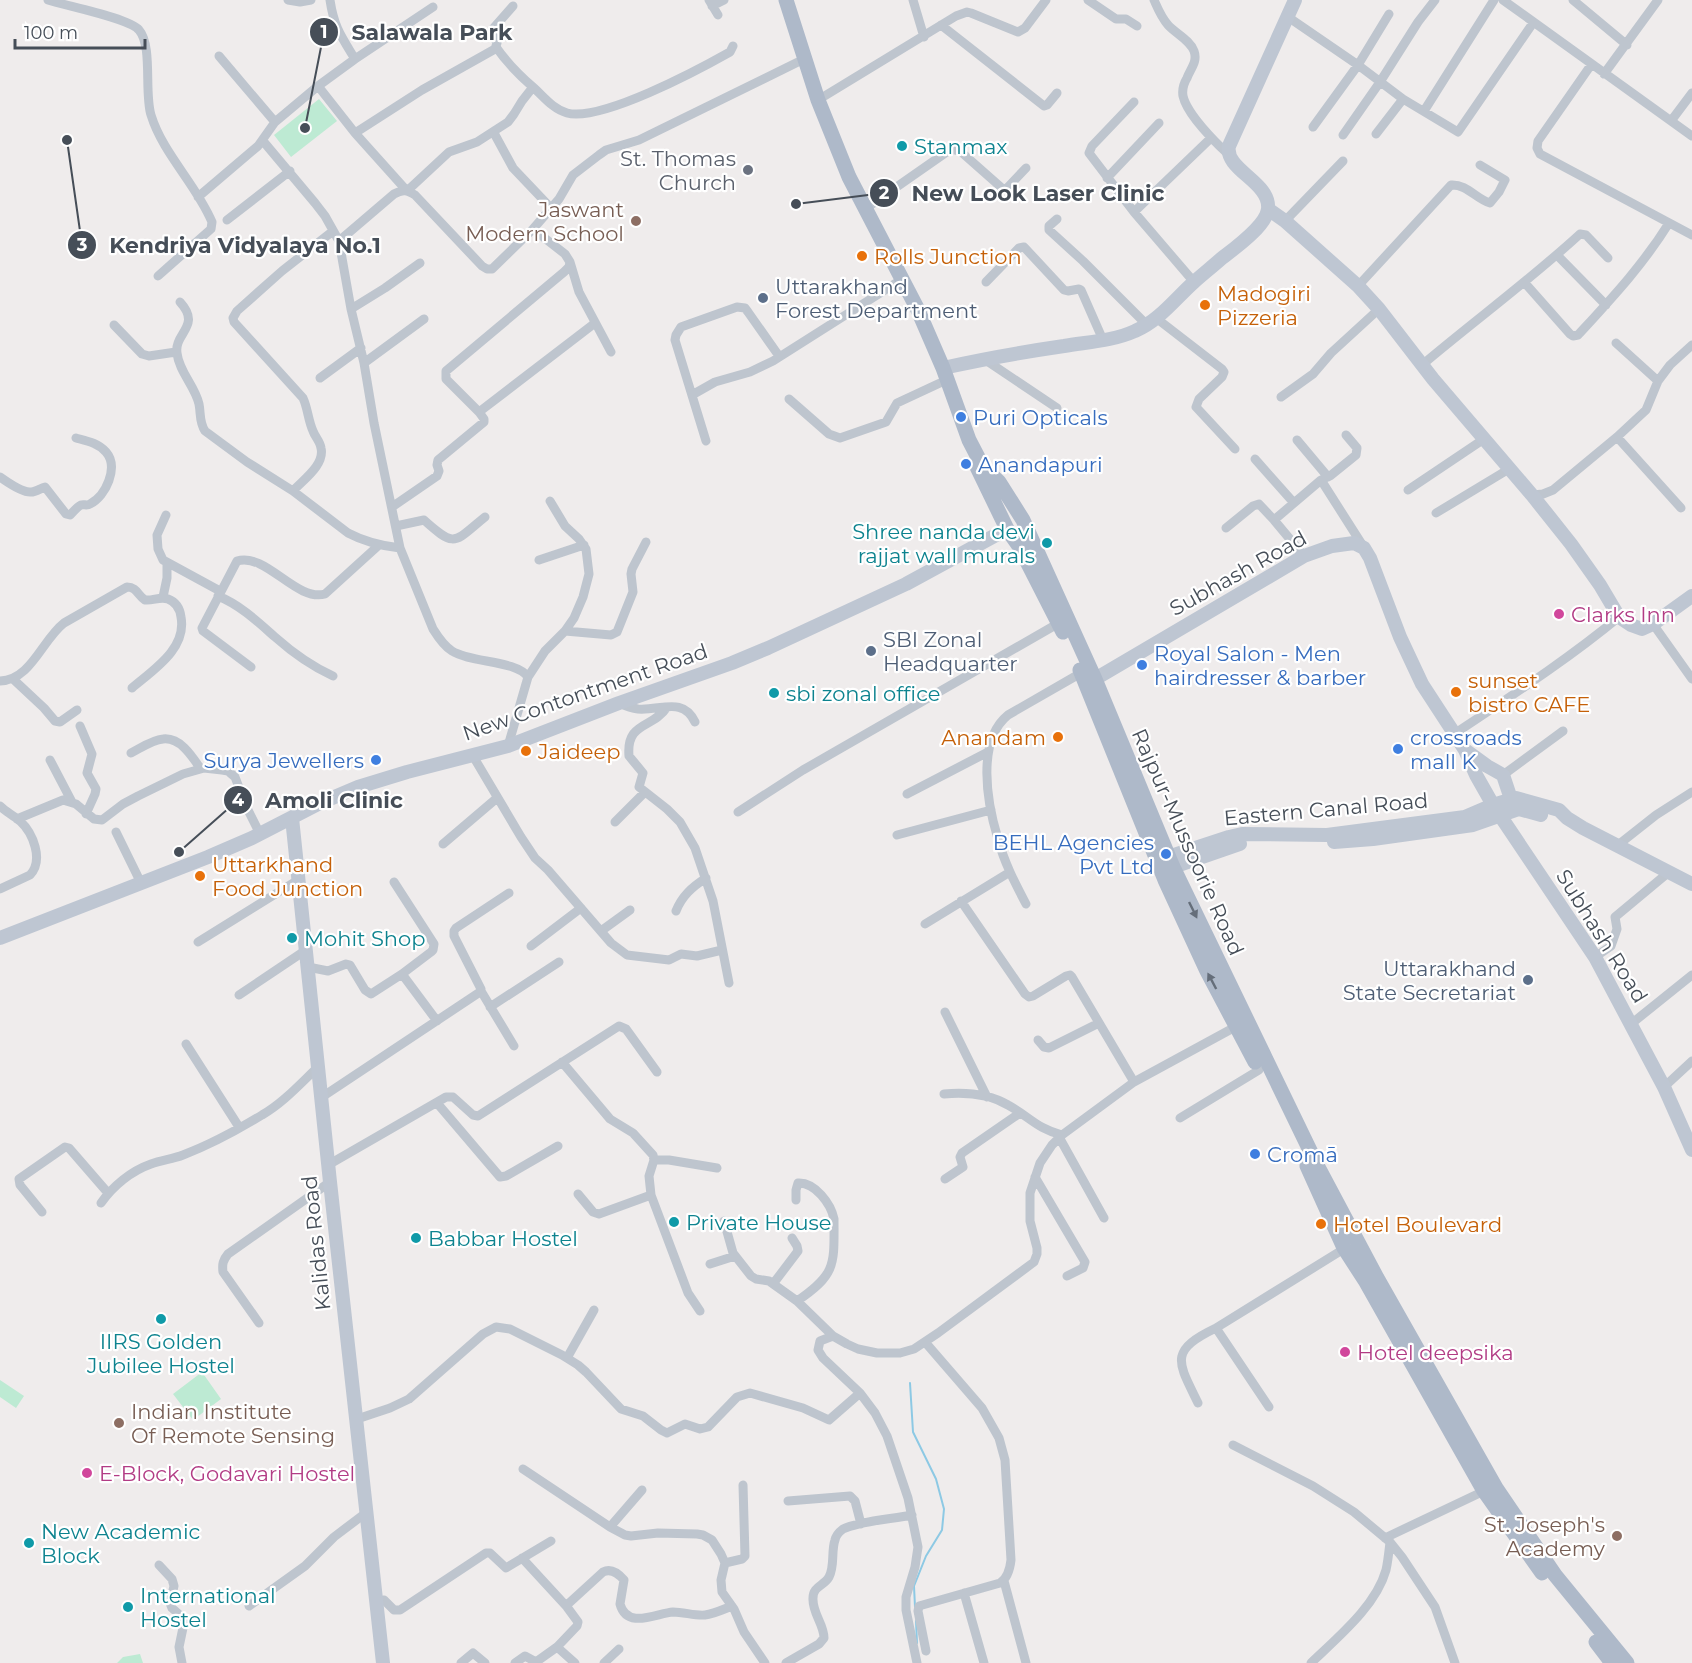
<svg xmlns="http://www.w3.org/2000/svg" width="1692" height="1663" font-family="Montserrat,sans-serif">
<rect width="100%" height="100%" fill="#efecec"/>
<path fill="#bdead3" d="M319 99 337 121 291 157 274 135Z
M202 1372 221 1399 193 1420 173 1394Z
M0 1380 24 1396 16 1408 0 1397Z
M140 1654 143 1663H117L123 1657Z"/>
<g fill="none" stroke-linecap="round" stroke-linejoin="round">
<path stroke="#8dc9e4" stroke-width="2" d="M910 1383 913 1432 936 1479 944 1509 942 1530 926 1556 914 1586 915 1607
M916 1621 917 1643"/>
<path stroke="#bec5ce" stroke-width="9" d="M48 0C66 6 129 18 139 30 153 46 144 93 151 115 163 154 196 184 212 222L211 229 158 276
M288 0 300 2 311 0
M330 0C334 27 341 36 355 59
M709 0 718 15
M913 0 924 37
M1088 0 1116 19H1126L1137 26
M1154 0C1158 9 1161 17 1168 25 1175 33 1190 40 1194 51 1198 62 1190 69 1187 78 1184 83 1182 90 1183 96 1187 114 1215 142 1229 155
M1503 0 1692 136
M1573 0 1627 45
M712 6 724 0
M1288 17 1358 65 1403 99 1458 132 1533 23
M941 25 1044 106 1047 105 1057 93
M496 47C507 63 519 75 534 88 544 97 553 109 567 113 601 122 698 70 730 52L733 46
M219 56 275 122
M1591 65 1538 141 1537 148 1540 154 1692 235
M1604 74 1658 0
M318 86 355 133 407 191 449 152 477 142 508 122 514 114 522 101 533 87
M818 100 956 16 967 12 971 13 1018 32 1025 28 1046 0
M1134 102 1092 146 1089 153 1134 212 1194 282
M1424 111 1494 0
M1671 121 1692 93
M1313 127 1358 65 1389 14
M355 133 422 90 495 49 497 43 491 31 513 6
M494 133 513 168 551 208
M1376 134 1403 99
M1343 135 1380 82 1418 22 1435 0
M263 141 315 203 325 216 339 241 351 309 364 363 374 423 400 548 433 629C438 637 444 646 452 651 471 663 516 660 528 677L508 746
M1107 178 1159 123
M198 197 258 146 275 122 318 86 355 59 433 7
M865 209 951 149 960 151 1003 189 1008 187 1026 168
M1134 212 1211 138
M1057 219 1049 226V230L1083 261 1147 325
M227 220 290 171
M1285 221 1343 161
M339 241 394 194C403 189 407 190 415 195L482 266 487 269H492L533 229 559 199 573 175 599 155 606 150 639 140 798 62
M1557 255 1606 305
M570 262 579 292 611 352
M986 282 1019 248 1024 247 1064 290 1068 291 1079 289 1081 290 1103 340
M1524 282 1570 334 1573 336 1578 335C1611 299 1643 265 1669 223
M1358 286 1451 185C1467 184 1476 199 1490 203L1499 192 1505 180 1480 165
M180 302C202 326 174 333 177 353 179 372 195 386 199 404 201 414 199 422 205 431L247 462 293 491 348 533C365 542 382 546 400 548
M351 309 385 288 420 263
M1156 318 1222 369 1224 372 1222 377 1199 399 1196 407 1235 449
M114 325 142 354 149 356 176 352
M1616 343 1658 381
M984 359 1057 408
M364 363 424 319
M1422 365C1474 321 1530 280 1580 234L1586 235 1608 258
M320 378 361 348
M692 395 715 382 750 372 773 361 896 283
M1281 397 1313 374 1331 353 1379 309
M789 399 829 434 840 438 886 422 897 403 940 383
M479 412 595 323
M1617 437 1681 508
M1297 440 1328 477
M706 441 675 340 676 335 681 327 737 307 745 308 748 312 779 356
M1255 459 1294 503
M0 477C7 482 23 493 31 492 36 492 41 488 45 487L66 514 70 515C73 512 77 507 81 505 84 504 87 506 90 504 106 496 119 467 106 452 98 443 87 441 76 438
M1321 480 1363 546
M1408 490 1484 439
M293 491C303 480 325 465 321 448 320 441 315 437 313 431 308 420 308 409 303 398L234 322 233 318 237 311 282 271 333 231
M1532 495 1543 494 1553 490 1617 437 1646 410 1658 381 1670 365 1692 345
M392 507 437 476 439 471 437 465 438 460 484 422V419L479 412 446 379V371L564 272 569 267 570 262 565 254 533 229
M1436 513 1509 469
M166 515 157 535 158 549 163 560 220 591
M1274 520 1321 480 1330 476 1356 455 1357 448 1346 435
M396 526 424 520C456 549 454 542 485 517
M1226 528 1253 506 1259 504 1274 520 1304 556
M539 560 584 545
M218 596C240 605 257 621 275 637 293 653 311 666 333 676
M163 597 167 578V563
M1653 624 1692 679
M565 631 611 635 617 632 633 592 631 574 632 569 646 542
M251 667 203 631 202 628 237 561C266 552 296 602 325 594L379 545
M528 677 545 651 565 631 574 618 583 597 589 574 586 549 579 539 565 526 550 501
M13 679 44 708 55 721 60 722 77 710
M0 681C31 680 42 640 64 623L127 587C137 587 138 596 145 600 153 601 160 596 168 599 176 602 180 609 181 617 187 649 153 670 132 688
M619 703C626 706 631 708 638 709 660 711 683 696 695 722
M667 707C653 729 626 721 629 756L643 773 639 787 667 809 680 822 695 848 713 901 729 983
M80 726 92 754 87 773 96 789 95 794 86 814
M1454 734C1511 696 1567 660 1619 617
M131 753C141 748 152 740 163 739 180 737 192 756 200 768
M473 756 521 837 535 858 548 870 611 943 627 955 669 960 681 954 697 956 722 950
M50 760 72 802
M1503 775 1563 731
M907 794 988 752
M0 806C6 812 13 815 20 821 33 833 44 860 30 875L0 889
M738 812 803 770 1059 623
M17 819 63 800 76 804 94 819 102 820 123 804 138 796 183 774 204 768 222 770 228 771 235 777 246 806 260 834
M615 822 645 792
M116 832 141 883
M897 835 991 810
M443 844 497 798
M1618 845 1656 815 1692 792
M961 901 1025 994 1029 997 1033 996 1066 976 1070 975 1072 977 1134 1082
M1026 904C1015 883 1004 862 998 839 987 803 976 741 1008 715L1081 673
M676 911C682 896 692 887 706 878
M925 924 1010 872
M601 931 630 910
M198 942 298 880
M531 946 581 908
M1595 957 1611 946 1617 929 1615 917 1669 872
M308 967 328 971 346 964 350 965 365 990 371 994 402 974 431 952 433 950 434 944 394 882
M402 974 437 1021
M481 991 514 1046
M239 995 306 950
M490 1007 559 962
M945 1012 987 1097
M1631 1024 1692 975
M1038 1040 1044 1047 1049 1048 1099 1023
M186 1044 239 1127
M562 1062 610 1119 633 1133 653 1155 654 1160 649 1176 651 1195 688 1293 700 1311
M1664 1087 1692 1061
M944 1094C966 1092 989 1094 1008 1105 1030 1117 1036 1128 1062 1135
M322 1097 480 992 481 989 454 936V931L456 928 509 893
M437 1103 500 1177 506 1176 558 1146
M1180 1118 1259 1070
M1059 1137 1104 1218
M654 1160H669L717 1168
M328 1165 446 1097H453L473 1115 478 1116 619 1026 626 1029 657 1072
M1035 1177 1085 1262 1083 1268 1067 1276
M945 1179 963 1167 960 1157 962 1153 1020 1113
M578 1194 593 1212 599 1214 651 1195
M796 1200V1190L798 1183C815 1182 831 1204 834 1219 834 1264 837 1274 797 1301
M101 1203C113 1186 131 1171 151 1164 162 1160 173 1159 183 1155 207 1146 239 1129 262 1115 283 1103 300 1084 318 1067
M42 1212 20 1185 19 1179 65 1147 69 1148 108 1193
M724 1221 733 1253 751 1276 756 1279 769 1281 797 1301 833 1336 847 1344 858 1349 877 1353H900L914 1349 938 1333 1034 1262 1037 1254V1248L1030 1221V1193L1040 1163 1052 1145 1062 1135 1134 1082 1237 1026
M710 1264 735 1256
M773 1284 798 1251 797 1246 792 1238
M259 1323 223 1272C222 1264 223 1260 228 1254L330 1182
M1216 1328 1269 1407
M833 1336 820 1341 818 1350 823 1358 860 1393 875 1413 887 1436 908 1498 918 1547 915 1567 906 1597V1610L917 1663
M925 1342 982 1408 999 1438 1005 1460 1011 1560C1010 1569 1008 1578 1000 1583L919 1606 918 1611 926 1651
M567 1358 594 1310
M1198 1403C1178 1362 1168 1351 1216 1328L1347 1247
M357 1419 390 1408 409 1399 483 1334 496 1327 510 1329 562 1355 578 1365 586 1372 621 1409 643 1416 661 1430 667 1433 685 1424 700 1429 708 1427 737 1397 750 1393 803 1408 829 1420 860 1393
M1233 1445 1313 1486 1354 1512 1390 1542 1402 1557 1435 1607 1455 1663
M523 1469 610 1527 625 1535 631 1536 658 1533 697 1534 703 1535 712 1540 721 1554 725 1563 721 1580 722 1592 734 1609 744 1632 765 1663
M788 1501 850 1496 855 1501 861 1524
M610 1527 642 1490
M1385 1538 1484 1491
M522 1558 568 1608
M725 1563 742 1559 745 1556 743 1485
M159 1565 172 1579 174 1586 170 1603 172 1608 182 1617 184 1623 179 1647 182 1663
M1004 1581 1026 1663
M964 1593 984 1663
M376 1601 384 1600 394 1610H400L486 1553H490L506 1568 551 1541
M249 1606 305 1566 334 1537 367 1512
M557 1647 575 1663
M461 1663 473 1653 485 1663
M515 1663 525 1656 536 1662 557 1647 577 1626 578 1622 567 1607 568 1604 603 1572C611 1568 618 1573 624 1580L620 1604C627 1630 657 1613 673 1612 684 1612 695 1616 705 1615 714 1614 724 1609 732 1606
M604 1663 619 1649
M786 1663 819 1644 824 1638C824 1624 812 1613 813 1598 813 1586 824 1586 829 1577 835 1566 831 1551 835 1540 836 1535 839 1532 843 1529 860 1521 893 1519 912 1515
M1311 1663C1338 1637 1376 1606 1386 1570 1388 1561 1389 1551 1390 1542"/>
<path stroke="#bec6d2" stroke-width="14" d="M1268 209 1285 221 1358 286 1379 309 1433 379 1532 495 1571 544 1600 585 1619 617 1631 625 1642 629 1653 624 1692 596
M943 368C983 359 1023 352 1064 346 1087 342 1113 341 1135 331 1159 321 1176 298 1194 282 1203 274 1213 266 1222 258 1235 248 1266 226 1268 209 1271 182 1224 170 1229 146L1295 0
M1095 679 1304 556 1332 546 1354 543 1364 548 1370 558 1400 637 1422 684 1465 750 1476 775 1493 805 1595 957 1664 1087 1692 1150
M1465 750 1487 766 1503 775 1511 799 1510 807
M292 818 330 1182 383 1663
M1334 842 1373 839 1473 825 1519 809 1541 815
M1159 860 1229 837 1242 834 1327 835 1465 817 1493 805 1516 798 1559 810 1567 818 1583 828 1692 884
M1165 870 1240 844
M0 938 208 857 252 838 318 804 358 787 407 772 508 746 619 703 732 663 768 648 906 584 1007 529"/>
<path stroke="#aeb9c9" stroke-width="15" d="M786 0 818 100 849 177 917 308 943 368 969 440 983 467 999 482 1023 520 1095 679 1173 867 1318 1167 1377 1278 1496 1488 1555 1575 1627 1663
M977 467 1007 529 1019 546 1063 632
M1080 670 1165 880 1207 971 1255 1062
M1307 1166 1344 1248 1366 1282 1484 1491 1542 1573
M1596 1642 1612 1663"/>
</g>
<defs><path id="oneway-solid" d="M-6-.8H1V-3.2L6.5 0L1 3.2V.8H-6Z" transform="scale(1.5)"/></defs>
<g fill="#656e7a">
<use href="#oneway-solid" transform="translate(1193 910) rotate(64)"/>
<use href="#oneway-solid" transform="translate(1212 981) rotate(-118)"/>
</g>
<g fill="#0f9aa8" stroke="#fff" stroke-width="2">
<circle cx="902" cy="146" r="6"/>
<circle cx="1047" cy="543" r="6"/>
<circle cx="774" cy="693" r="6"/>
<circle cx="292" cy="938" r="6"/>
<circle cx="674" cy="1222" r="6"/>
<circle cx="416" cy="1238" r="6"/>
<circle cx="161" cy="1319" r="6"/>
<circle cx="29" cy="1543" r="6"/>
<circle cx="128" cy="1607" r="6"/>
</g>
<circle fill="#6b7280" stroke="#fff" stroke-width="2" cx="748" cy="170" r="6"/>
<g fill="#8d6e63" stroke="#fff" stroke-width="2">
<circle cx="636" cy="221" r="6"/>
<circle cx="119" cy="1423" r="6"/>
<circle cx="1617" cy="1536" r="6"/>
</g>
<g fill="#e8710a" stroke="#fff" stroke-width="2">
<circle cx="862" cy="256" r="6"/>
<circle cx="1205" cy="305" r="6"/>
<circle cx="1456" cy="692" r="6"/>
<circle cx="1058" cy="737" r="6"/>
<circle cx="526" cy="751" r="6"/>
<circle cx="200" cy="876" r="6"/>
<circle cx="1321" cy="1224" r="6"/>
</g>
<g fill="#5c6f8a" stroke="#fff" stroke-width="2">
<circle cx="763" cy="298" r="6"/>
<circle cx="871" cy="651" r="6"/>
<circle cx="1528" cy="980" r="6"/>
</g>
<g fill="#3f7fe0" stroke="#fff" stroke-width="2">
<circle cx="961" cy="417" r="6"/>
<circle cx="966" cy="464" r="6"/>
<circle cx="1142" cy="665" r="6"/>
<circle cx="1398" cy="749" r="6"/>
<circle cx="376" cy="760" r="6"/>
<circle cx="1166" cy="854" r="6"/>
<circle cx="1255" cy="1154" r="6"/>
</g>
<g fill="#d1479c" stroke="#fff" stroke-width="2">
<circle cx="1559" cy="614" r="6"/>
<circle cx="1345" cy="1352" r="6"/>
<circle cx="87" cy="1473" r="6"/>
</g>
<g text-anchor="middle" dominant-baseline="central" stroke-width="4.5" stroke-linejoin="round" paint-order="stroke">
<g font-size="21" fill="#0d838f" stroke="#fff" text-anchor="start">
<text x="914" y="146">Stanmax</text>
<text x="1035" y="531" text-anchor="end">Shree nanda devi<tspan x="1035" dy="24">rajjat wall murals</tspan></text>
<text x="786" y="693">sbi zonal office</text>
<text x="304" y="938">Mohit Shop</text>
<text x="686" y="1222">Private House</text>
<text x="428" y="1238">Babbar Hostel</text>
<text x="161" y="1341" text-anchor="middle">IIRS Golden<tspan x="161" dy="24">Jubilee Hostel</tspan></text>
<text x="41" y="1531">New Academic<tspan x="41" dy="24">Block</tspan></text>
<text x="140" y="1595">International<tspan x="140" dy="24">Hostel</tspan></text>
</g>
<g font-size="21" fill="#5b616d" stroke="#fff" text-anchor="end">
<text x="736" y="158">St. Thomas<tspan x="736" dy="24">Church</tspan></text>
</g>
<g font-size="21" fill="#785e54" stroke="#fff" text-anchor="end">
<text x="624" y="209">Jaswant<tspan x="624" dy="24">Modern School</tspan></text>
<text x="131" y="1411" text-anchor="start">Indian Institute<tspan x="131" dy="24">Of Remote Sensing</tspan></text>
<text x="1605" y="1524">St. Joseph's<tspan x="1605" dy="24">Academy</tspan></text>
</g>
<g font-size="21" fill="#c56008" stroke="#fff" text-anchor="start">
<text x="874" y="256">Rolls Junction</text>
<text x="1217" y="293">Madogiri<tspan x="1217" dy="24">Pizzeria</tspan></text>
<text x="1468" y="680">sunset<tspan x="1468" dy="24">bistro CAFE</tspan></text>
<text x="1046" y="737" text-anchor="end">Anandam</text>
<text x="538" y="751">Jaideep</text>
<text x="212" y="864">Uttarkhand<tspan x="212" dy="24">Food Junction</tspan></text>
<text x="1333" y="1224">Hotel Boulevard</text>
</g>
<g font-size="21" fill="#4e5e75" stroke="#fff" text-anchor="start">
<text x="775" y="286">Uttarakhand<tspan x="775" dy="24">Forest Department</tspan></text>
<text x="883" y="639">SBI Zonal<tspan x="883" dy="24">Headquarter</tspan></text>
<text x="1516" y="968" text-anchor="end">Uttarakhand<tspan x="1516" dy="24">State Secretariat</tspan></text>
</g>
<g font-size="21" fill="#366cbe" stroke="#fff" text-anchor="start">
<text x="973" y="417">Puri Opticals</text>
<text x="978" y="464">Anandapuri</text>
<text x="1154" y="653">Royal Salon - Men<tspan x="1154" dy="24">hairdresser &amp; barber</tspan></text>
<text x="1410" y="737">crossroads<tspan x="1410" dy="24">mall K</tspan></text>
<text x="364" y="760" text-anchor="end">Surya Jewellers</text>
<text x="1154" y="842" text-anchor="end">BEHL Agencies<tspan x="1154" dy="24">Pvt Ltd</tspan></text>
<text x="1267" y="1154">Cromā</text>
</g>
<g font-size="21" fill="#464e58" stroke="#fff">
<text transform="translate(1238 573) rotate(-29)">Subhash Road</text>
<text transform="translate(585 692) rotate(-19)">New Contontment Road</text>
<text transform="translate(1326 809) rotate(-5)">Eastern Canal Road</text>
<text transform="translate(1188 842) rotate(66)">Rajpur-Mussoorie Road</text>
<text transform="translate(1602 936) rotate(58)">Subhash Road</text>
<text transform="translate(316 1243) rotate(-96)">Kalidas Road</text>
</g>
<g font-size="21" fill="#b23c85" stroke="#fff" text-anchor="start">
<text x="1571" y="614">Clarks Inn</text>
<text x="1357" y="1352">Hotel deepsika</text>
<text x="99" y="1473">E-Block, Godavari Hostel</text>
</g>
</g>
<path fill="none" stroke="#464e58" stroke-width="2" d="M305 128L324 32M796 204L884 193M67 140L82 245M179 852L238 800"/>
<g fill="#464e58" stroke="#fff" stroke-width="2">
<circle cx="305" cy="128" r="6"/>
<circle cx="796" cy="204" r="6"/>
<circle cx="67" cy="140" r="6"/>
<circle cx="179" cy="852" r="6"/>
<circle cx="324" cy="32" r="15"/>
<circle cx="884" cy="193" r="15"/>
<circle cx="82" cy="245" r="15"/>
<circle cx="238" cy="800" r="15"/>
</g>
<g font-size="18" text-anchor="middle" font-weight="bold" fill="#fff">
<text x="324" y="38">1</text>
<text x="884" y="199">2</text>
<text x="82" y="251">3</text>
<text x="238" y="806">4</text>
</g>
<g font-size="22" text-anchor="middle" font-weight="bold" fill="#464e58" stroke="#fff" stroke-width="4.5" stroke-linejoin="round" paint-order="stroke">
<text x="432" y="40">Salawala Park</text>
<text x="1038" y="201">New Look Laser Clinic</text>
<text x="245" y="253">Kendriya Vidyalaya No.1</text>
<text x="334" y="808">Amoli Clinic</text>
</g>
<path d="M15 39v9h130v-9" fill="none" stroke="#464e58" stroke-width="3"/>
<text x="24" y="39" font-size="18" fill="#464e58" stroke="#ffffff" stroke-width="4.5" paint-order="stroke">100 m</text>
</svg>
